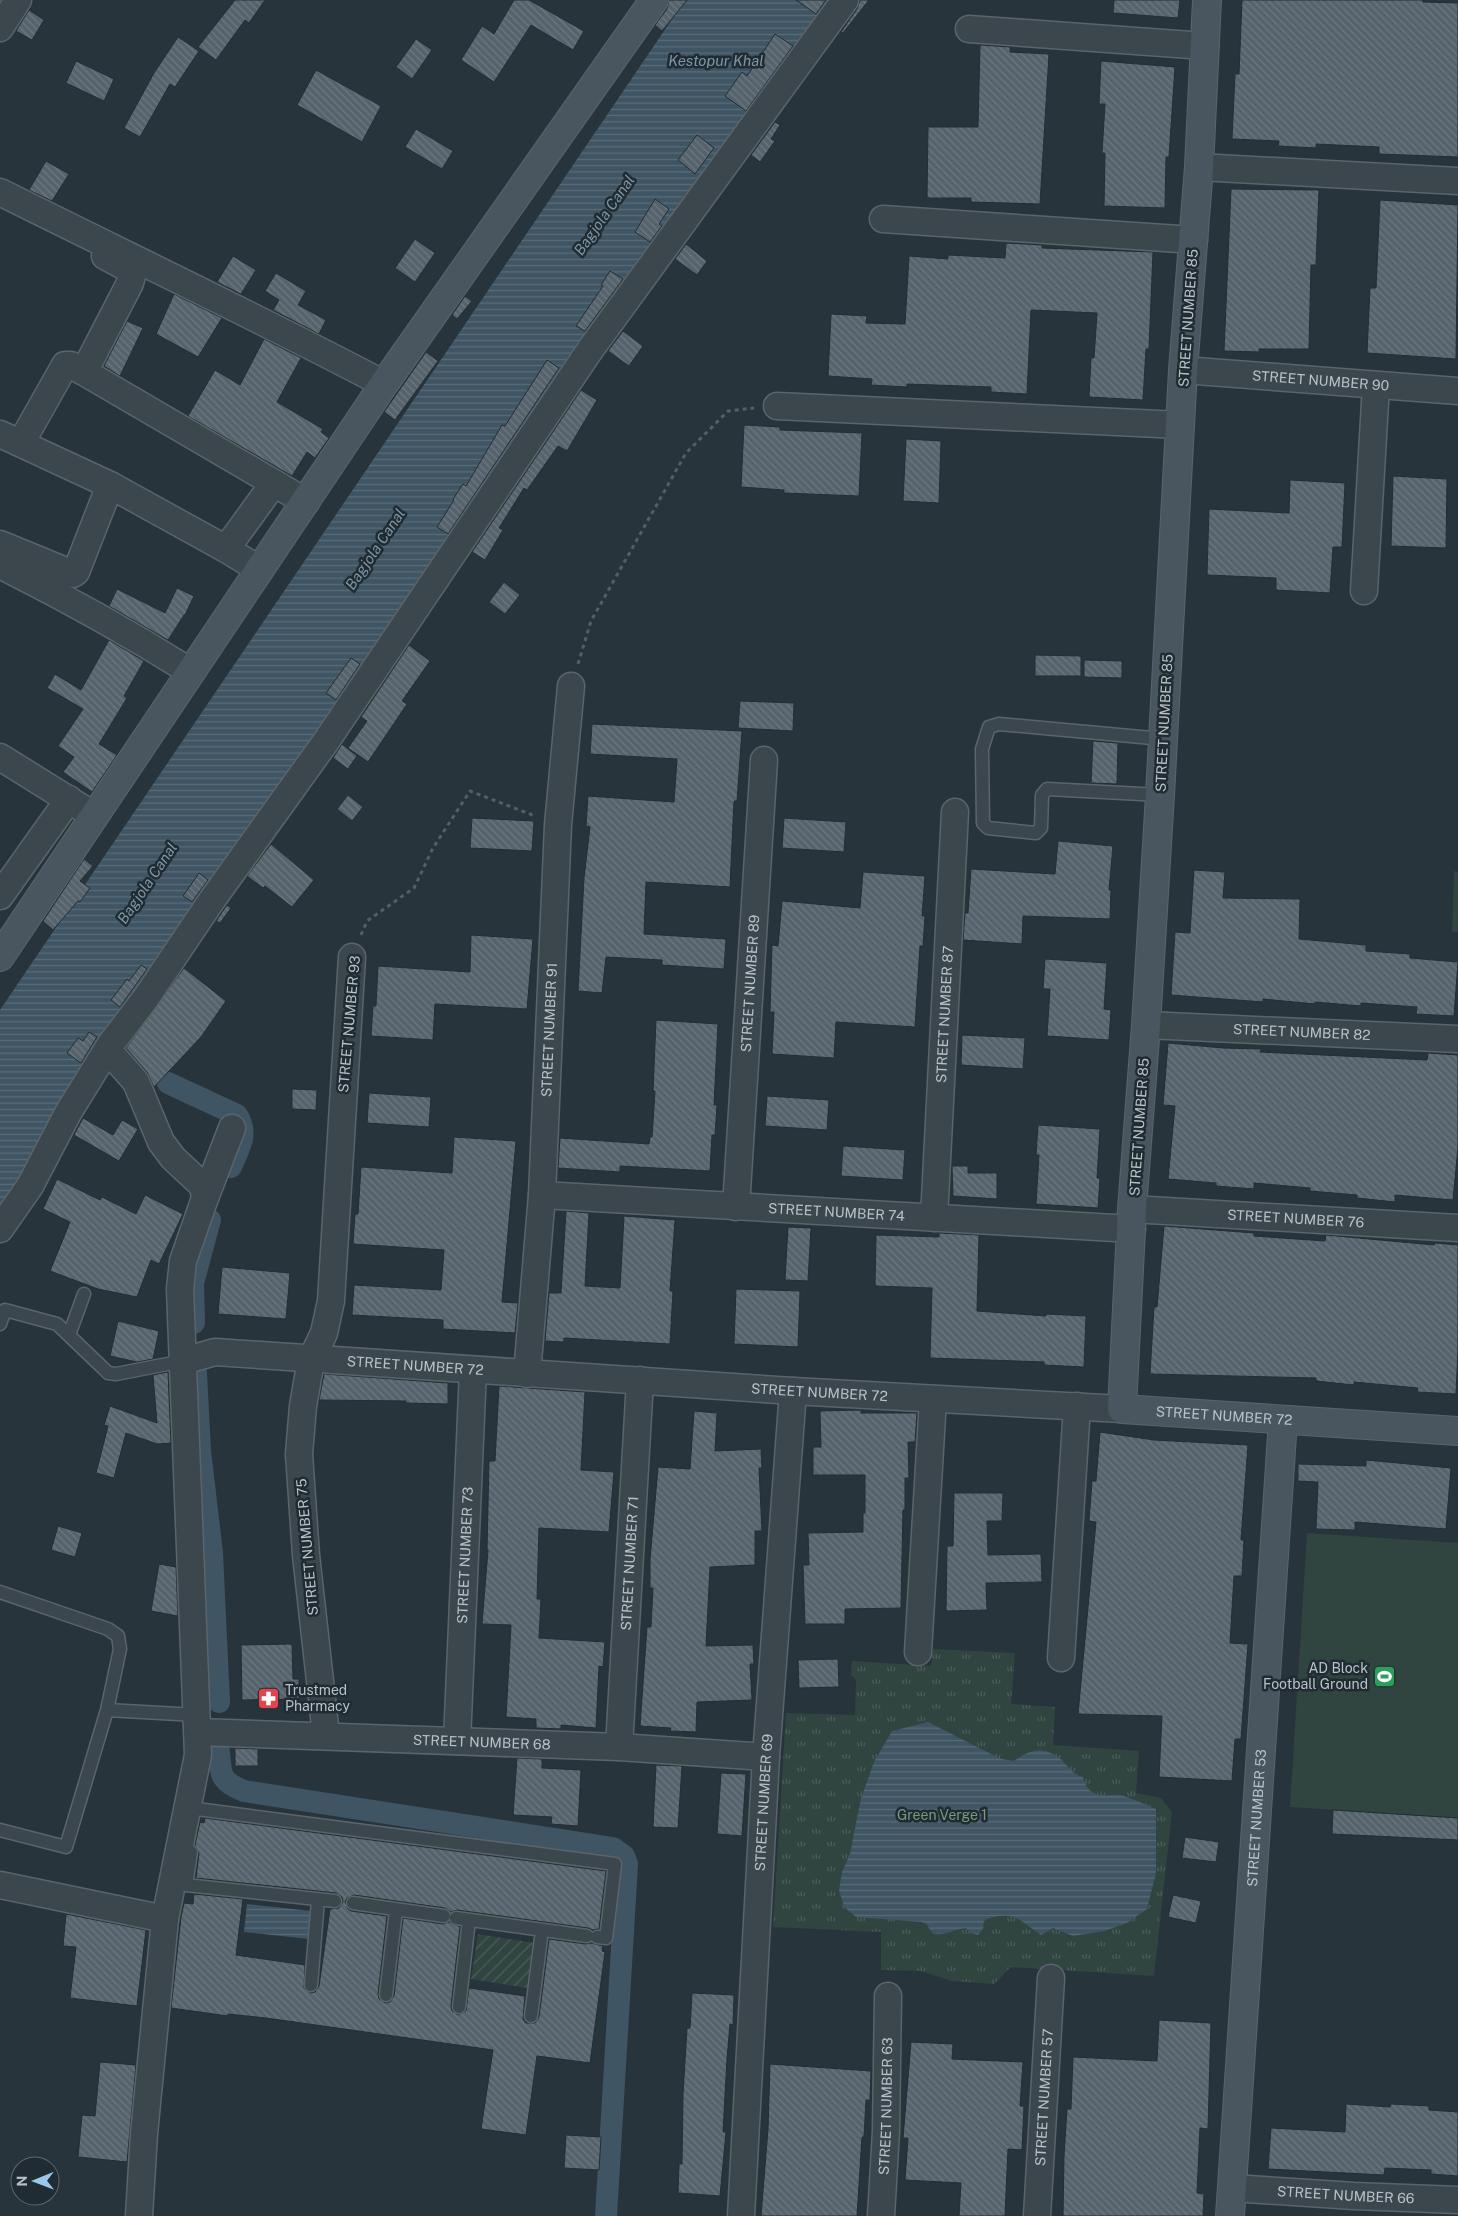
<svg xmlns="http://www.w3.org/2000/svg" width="1458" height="2216" font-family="'Public Sans',sans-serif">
<defs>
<pattern id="park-tufts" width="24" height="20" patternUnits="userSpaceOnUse" patternTransform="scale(1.25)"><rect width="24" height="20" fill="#304440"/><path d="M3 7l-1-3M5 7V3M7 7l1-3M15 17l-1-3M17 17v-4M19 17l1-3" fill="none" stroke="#4c5d5a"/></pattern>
<pattern id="garden-furrows" width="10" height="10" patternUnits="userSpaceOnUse" patternTransform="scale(1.25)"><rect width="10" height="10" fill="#304440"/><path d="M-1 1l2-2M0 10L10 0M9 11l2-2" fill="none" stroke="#4c5d5a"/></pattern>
<pattern id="water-rules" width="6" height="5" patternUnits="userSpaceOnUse" patternTransform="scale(1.25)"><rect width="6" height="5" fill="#405563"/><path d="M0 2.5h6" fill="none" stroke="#5a6c78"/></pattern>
<pattern id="building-back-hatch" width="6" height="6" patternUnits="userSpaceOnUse" patternTransform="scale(1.25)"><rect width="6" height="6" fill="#56636c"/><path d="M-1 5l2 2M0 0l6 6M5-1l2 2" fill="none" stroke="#6c7880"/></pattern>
</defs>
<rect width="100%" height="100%" fill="#28343c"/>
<path fill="#304440" d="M1454 871 1458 872V932H1452Z
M1307 1533 1458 1543V1818L1290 1807Z"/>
<path fill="url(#park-tufts)" d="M933 1649 1015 1653 1011 1704 1055 1707 1053 1745 1139 1751 1136 1793 1161 1798 1172 1812 1154 1976 1011 1967 994 1984 952 1981 921 1971 881 1970V1932L773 1927 786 1713 855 1715 856 1680 851 1675 852 1661 931 1666Z"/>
<path fill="url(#garden-furrows)" d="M478 1934 534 1943 527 1988 471 1979Z"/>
<path fill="url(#water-rules)" d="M685 0H829L0 1209V1010Z
M928 1722 1001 1759 1014 1761C1026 1752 1040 1746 1055 1755 1066 1761 1069 1773 1083 1777 1089 1799 1102 1795 1120 1795 1123 1795 1152 1807 1156 1809V1873L1147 1909 1127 1923 1105 1931 1073 1936 1053 1928 1041 1935C1017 1919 1015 1910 984 1920L983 1929 978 1935 971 1933 966 1928C951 1929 934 1944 927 1924L921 1922 856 1917 844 1907 839 1890 842 1872 850 1854 861 1798 874 1762 892 1731Z
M247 1904 311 1911 309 1939 244 1932Z"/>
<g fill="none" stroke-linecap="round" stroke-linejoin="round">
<path stroke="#405563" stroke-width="22" d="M168 1083 237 1115C249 1135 239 1147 231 1167
M194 1323 193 1283 210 1220
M196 1373 200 1451 212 1553 219 1702
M218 1745C222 1772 216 1780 244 1791L613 1848 624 1856 627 1864 606 2216"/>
</g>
<path fill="url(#building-back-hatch)" stroke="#222d34" d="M235 0H265L249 23 245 20 216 60 198 47Z
M514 0H529L584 31 573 50 531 25 494 82 461 60 482 26 494 34Z
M669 0H687L662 31 655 25 667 9Z
M796 0H826L816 14Z
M860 0H869L843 33 841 32 857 9Z
M1114 0H1180L1178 18 1113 13Z
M1242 0H1423V2L1458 3V157L1379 154V147L1316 144V148L1278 146 1279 141 1232 139 1235 74H1239Z
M29 10 44 20 32 40 16 31Z
M775 34 793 46 746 111 725 96 742 72 747 76Z
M178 37 199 51 175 87 170 84 140 137 124 128 154 73Z
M416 39 432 50 412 79 396 67Z
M980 45 1010 47V52L1049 54 1040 204 971 202V198H927L928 127H978Z
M76 61 114 79 104 101 66 83Z
M1101 61 1175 67 1169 157H1166L1165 208 1104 206 1105 153H1102L1105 104H1099Z
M316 70 381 106 362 142 297 105Z
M775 122 780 125 771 139 775 141 760 162 751 155Z
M416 129 453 151 442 169 405 147Z
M697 135 714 148 695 174 678 160Z
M46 161 69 174 52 201 29 190Z
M1231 189 1319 190 1316 265H1311L1309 349H1259V352L1224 351Z
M655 199 669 209 659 224 662 226 650 242 635 232Z
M1380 200 1458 205 1456 359 1367 353 1370 288H1376Z
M415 239 435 253 415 282 395 268Z
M1006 243 1042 245V248L1153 252 1149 349H1146L1143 400 1089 397 1091 358H1094L1097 313 1031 310 1027 394 991 392V387L907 384V387L871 385 872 379 828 376 831 314 867 316 866 323 905 324 909 256 948 259V255L1005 258Z
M686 244 707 261 697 275 675 259Z
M233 256 256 270 241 294 217 282Z
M610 271 623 279 585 331 576 326 603 286 601 285Z
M276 273 306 291 298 305 326 320 319 334 273 310 279 300 265 291Z
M174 294 222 318 198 357 156 334Z
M465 296 472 301 457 319 452 315Z
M127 321 143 328 120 376 104 366Z
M623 331 643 346 629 366 608 351Z
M264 339 301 358 277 402 323 429 321 432 329 438 315 458 307 452 292 476 188 416 215 370 240 385Z
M426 352 438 361 395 420 384 412Z
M547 360 559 368 448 534 437 527 454 500 453 499 463 484 466 486 502 425 505 426Z
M581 390 597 400 567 451 558 446 527 490 524 488 499 528 503 530 485 560 472 552Z
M744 425 780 427V430L862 433 859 496 784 493V490L741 487Z
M906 439 941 441 939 503 903 501Z
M1393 476 1447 479 1446 548 1391 546Z
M1290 480 1345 483 1342 547H1333L1330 593 1276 590V578L1207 575 1209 509 1289 513Z
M504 582 520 595 505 614 489 602Z
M177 588 194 596 185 615H184L168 640 109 606 117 589 165 613Z
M109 640 144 661 124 696 127 698 99 744 117 755 92 792 63 772 74 757 58 746 83 709 47 688 55 674 81 690Z
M409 645 430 661 402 701 407 704 368 762 348 748 367 721 361 717Z
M1035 655 1081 656V676H1035Z
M351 658 360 664 336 700 326 693Z
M1084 660 1122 661V678L1084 677Z
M740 701 794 703 793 731 738 728Z
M592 724 742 731 737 801H734L730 887 646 882 644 934 726 939 724 969 662 965V960L606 957 602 993 578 991 584 878 590 827 586 826 588 796 674 802 677 759 590 754Z
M1093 741 1118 743 1117 784 1091 783Z
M342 744 357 756 348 769 333 758Z
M348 795 363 807 352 821 337 809Z
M472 818 534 821 532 851 470 848Z
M784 818 846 822 844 852 782 848Z
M1058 841 1113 846 1109 890H1111L1110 919 1023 916 1022 944 963 940 965 913H968L971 869 1055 874Z
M271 844 314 880 292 907 265 886 263 888 247 876Z
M84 859 93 866 80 881 90 888 80 902 78 901 53 930 43 921Z
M1194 870 1225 872 1223 898 1300 899 1299 939 1366 945V951L1410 954V958L1458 962 1454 1016 1416 1014 1417 1007 1361 1003V1006L1315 1002V1004L1263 999V1002L1171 995 1175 932 1190 933Z
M863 872 925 876 922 916H925L923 946H920L915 1027 836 1022 834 1058 772 1054 774 1012H770L772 945 778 946 782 901 860 908Z
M199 873 208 880 192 902 183 896Z
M227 905 231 908 220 923 216 921Z
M471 935 533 939 527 1009 435 1004 433 1040 371 1036 373 1006H376L378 966 470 972Z
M1045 959 1107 963 1104 1009 1111 1010 1109 1040 1047 1036 1050 989H1043Z
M141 965 147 969 120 1007 111 1000 127 979 129 981Z
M184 968 226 1001 201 1037 154 1087 147 1072 126 1048Z
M656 1020 718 1024 714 1105H717L715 1135H712L710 1171 620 1166V1172L558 1168 560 1138 649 1144 650 1137H652L655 1091H653Z
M89 1032 97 1037 81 1063 67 1053 78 1038 83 1041Z
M962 1035 1025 1038 1023 1069 961 1065Z
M1168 1043 1223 1048 1261 1049 1260 1052 1427 1060 1428 1053 1458 1055V1147L1453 1200 1395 1195V1202L1357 1198V1195L1310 1191V1188L1254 1183V1189L1216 1186V1183L1168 1179 1175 1106 1163 1105Z
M292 1089 317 1090 316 1110 292 1109Z
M369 1093 431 1097 429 1127 367 1123Z
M767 1096 829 1100 827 1130 765 1126Z
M83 1118 113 1135 122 1120 138 1129 119 1161 74 1135Z
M1038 1125 1100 1129 1097 1178H1100L1098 1208 1036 1204 1039 1155H1036Z
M454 1137 516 1141 502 1302 518 1303 515 1333 443 1329V1320L352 1315 354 1285 441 1290 444 1250 353 1244 355 1214H358L361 1167 452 1173Z
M843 1146 905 1150 903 1180 841 1176Z
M952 1166H968V1173H997V1199L953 1196Z
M57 1179 100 1200 102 1197 136 1214 145 1195 183 1214 159 1264 151 1260 137 1297 98 1289 50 1271 70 1222 43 1209Z
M566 1211 589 1213 585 1286 620 1288 624 1216 675 1220 670 1291H673L670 1344 564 1338V1342L545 1341 549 1293H561Z
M1164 1226 1254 1233V1236L1325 1241 1326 1235 1434 1245 1435 1243 1458 1245V1349L1456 1394 1417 1392 1418 1388 1354 1382V1385L1316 1381V1378L1150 1374 1154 1307H1157Z
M788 1227 811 1228 808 1281 785 1280Z
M939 1233 979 1235 977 1311 1046 1316V1314L1086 1316 1084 1367 1044 1365V1362L930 1358 932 1288 875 1286 876 1235 939 1237Z
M222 1267 290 1273 286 1319 218 1314Z
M736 1289 800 1291 798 1347 734 1344Z
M118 1321 159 1331 153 1359 137 1362 110 1356Z
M168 1372 171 1443 157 1444 126 1433 114 1478 96 1473 108 1426 104 1425 110 1406 157 1423 153 1375Z
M324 1374 448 1383V1404L406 1403V1401L319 1400Z
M499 1386 585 1392 581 1470 614 1472 609 1532 539 1528 537 1599H541L539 1638 605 1642 603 1667 599 1666 596 1728 561 1725V1729L536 1728V1719L506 1717 511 1625 482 1624 488 1550H487L489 1461H495Z
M861 1410V1413H917L915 1442H908L909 1478H905V1510H903L901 1608 845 1609V1624H805L803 1565H809L808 1533 863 1532V1513H865V1475H813V1447H821L820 1411Z
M694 1411 717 1413 715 1451 761 1449 762 1468H759L762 1531H755V1565L710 1567 706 1646 753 1645 754 1664H750L752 1700 697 1702 696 1732 670 1731 671 1728 640 1726 647 1627H651L653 1588H650V1560L658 1467 690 1469Z
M1100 1432 1154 1440 1248 1445 1241 1540H1244L1242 1576H1234L1230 1643 1248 1644 1241 1739H1235L1232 1781 1159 1777 1162 1716 1078 1714 1096 1522 1089 1521 1092 1481H1096Z
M1366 1460 1451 1468 1446 1529 1355 1522V1530L1316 1529 1318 1482 1298 1481V1464L1366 1466Z
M954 1493H1003L1002 1521H987L988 1555 1041 1554 1042 1582 986 1583 987 1610 946 1611 947 1546H953Z
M58 1526 82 1533 75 1557 51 1550Z
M159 1564 176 1567 178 1616 151 1611Z
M292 1644 293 1679H299V1699L242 1700 241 1645Z
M838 1659 839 1687 799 1688 798 1660Z
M235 1748 258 1749V1766H235Z
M517 1758 542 1759V1768L581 1770 578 1826 551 1824 552 1817 513 1815Z
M656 1765 682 1766 678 1828 653 1827Z
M721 1773 746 1774 742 1836 717 1834Z
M1333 1810 1458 1818V1840L1332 1834Z
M205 1818 606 1871 599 1929 593 1930 588 1928 457 1910 451 1912 445 1908 354 1895 347 1898 345 1902 348 1909 351 1911 387 1916 378 1994 379 1999 385 2003 390 2002 394 1996 403 1918 443 1924 449 1922 460 1927 451 2006 452 2011 458 2015 466 2011 469 1988 525 1996 523 2019 526 2023H535L539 2017 549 1939 586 1944 591 1943 603 1946 602 1951 605 1952 590 2063 537 2056 526 2135 481 2129 493 2050 266 2018 228 2014V2016L171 2008 181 1917 184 1903 193 1904 194 1894 243 1899 236 1955 305 1965 304 1988 311 1993 315 1992 319 1986 330 1909 339 1908 343 1902 342 1897 336 1893 196 1878 199 1853 195 1845 200 1822 204 1823Z
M1185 1837 1219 1842 1216 1862 1182 1858Z
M1173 1895 1201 1901 1196 1923 1168 1917Z
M66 1914 146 1930 137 2006 70 1998 76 1947 63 1946Z
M692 1993 734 1995 733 2025 730 2024 727 2059 723 2132H726L720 2196 678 2193 679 2164H682L683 2094 687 2028H690Z
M1159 2020 1211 2023 1208 2129 1200 2128 1197 2193 1204 2194 1203 2216H1063L1064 2156 1067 2109H1071L1073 2057 1157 2061Z
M911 2042 953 2044 952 2059 1023 2062 1020 2106H1024L1022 2150 1008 2149 1005 2216H959L961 2183 905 2180 908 2138H903Z
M100 2062 136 2065 127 2162 78 2157 82 2115 95 2116Z
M770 2064 871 2071 870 2100H866L864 2137H862L857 2216H761L768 2129Z
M1346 2104 1390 2107 1391 2104 1429 2106V2110L1458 2112V2176L1431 2174V2170L1385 2168 1384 2175 1268 2169 1271 2128 1345 2132Z
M566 2135 601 2137 599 2170 564 2168Z"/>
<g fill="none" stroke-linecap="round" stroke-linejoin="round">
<defs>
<path id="lane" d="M1160 795 1047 789 1042 795 1041 828 1036 833 988 828 983 823 982 749 989 727 999 724 1163 739
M0 1324 5 1310 57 1324 103 1368 108 1373 116 1374 183 1361
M69 1335 84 1294
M0 1592 108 1629 118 1636 120 1649 107 1710 66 1847 0 1830
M107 1710 196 1715
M197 1809 615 1864 606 1938 597 1937
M191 1852 186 1885 335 1901
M353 1903 444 1916
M456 1918 587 1936
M311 1985 318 1900
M386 1995 396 1910
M459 2007 469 1920
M531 2016 542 1930"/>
<g id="street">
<path d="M0 28 18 0"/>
<path d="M969 29 1205 46"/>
<path d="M1199 167 1458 181"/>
<path d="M0 192C128 256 257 317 384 384"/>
<path d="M883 219 1194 240"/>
<path id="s1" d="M1183 370 1458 391"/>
<path d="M84 372 274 483"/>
<path d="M777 406 1180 425"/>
<path d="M0 434 110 485 226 549 274 483 306 502"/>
<path d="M21 443 65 365H71L84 372 130 283 132 276 129 269 105 256"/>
<path d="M0 544 73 574 76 572 110 485"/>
<path d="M226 549 260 570"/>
<path d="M0 565C66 598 129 633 191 672"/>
<path d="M1364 591 1376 385"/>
<path d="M0 757 82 808"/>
<path d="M0 896 69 799"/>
<path id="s2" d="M1146 1025 1458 1039"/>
<path d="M108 1050 136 1082 161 1142 173 1158 203 1186 205 1198 183 1261 180 1289 198 1755 165 1919 144 2134 139 2216"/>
<path id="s3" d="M542 1195 1132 1229"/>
<path d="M205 1198 232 1128"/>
<path id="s4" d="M736 1207 764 760"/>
<path id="s5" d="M1132 1209 1458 1228"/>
<path id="s6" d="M934 1218 955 812"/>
<path d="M0 1229 30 1186 68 1113 110 1045 146 998 212 900 327 740 590 350 845 0"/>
<path id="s7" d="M183 1361 215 1352 793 1391 1122 1409"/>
<path id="s8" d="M527 1374 542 1195 558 825 571 686"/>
<path d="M918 1652 933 1399"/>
<path d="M1061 1658 1077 1406"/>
<path id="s9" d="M198 1732 619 1747 766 1757"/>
<path d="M326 1735 306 1555 299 1454 303 1406 311 1360 324 1333 331 1301 352 957"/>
<path id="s10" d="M457 1741 473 1370"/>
<path id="s11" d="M619 1747 640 1380"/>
<path d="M0 1885 165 1919"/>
<path id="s12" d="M1232 2188 1354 2196 1458 2200"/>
<path id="s13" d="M741 2216 766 1757 793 1391"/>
<path id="s14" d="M881 2216 886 2131 888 1996"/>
<path id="s15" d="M1037 2216 1051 1978"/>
</g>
<g id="secondary">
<path id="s16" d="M1207 0 1199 167 1183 370 1160 795 1146 1025 1132 1209 1122 1409 1458 1431"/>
<path d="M0 957 384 384 654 0"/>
<path id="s17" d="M1230 2216 1283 1420"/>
</g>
</defs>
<use href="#lane" stroke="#5a646b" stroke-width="15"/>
<use href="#street" stroke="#5a646b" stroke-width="29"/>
<use href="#secondary" stroke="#5a646b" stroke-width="30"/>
<path stroke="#4f6160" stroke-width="3" stroke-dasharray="4 4" stroke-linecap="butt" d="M578 664 591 621 686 453 728 411 754 408
M361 935 367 921 414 888 433 848 470 791 535 816
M1288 1686 1297 1687"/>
<use href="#lane" stroke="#3c464d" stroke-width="12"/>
<use href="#street" stroke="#3c464d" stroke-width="26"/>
<use href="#secondary" stroke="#4a565f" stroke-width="28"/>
</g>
<defs>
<symbol id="stadium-square" viewBox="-11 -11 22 22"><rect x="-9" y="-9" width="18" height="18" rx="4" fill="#2e9e5b" stroke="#202b32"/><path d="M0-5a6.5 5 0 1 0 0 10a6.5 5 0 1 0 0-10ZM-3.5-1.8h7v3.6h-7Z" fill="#fff"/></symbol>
<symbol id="pharmacy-square" viewBox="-11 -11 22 22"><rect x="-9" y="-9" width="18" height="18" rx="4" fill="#e0444e" stroke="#202b32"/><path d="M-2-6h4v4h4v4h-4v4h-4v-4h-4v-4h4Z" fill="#fff"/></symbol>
</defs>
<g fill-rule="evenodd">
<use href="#stadium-square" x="1372" y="1664" width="25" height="25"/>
<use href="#pharmacy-square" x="256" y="1686" width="25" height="25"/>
</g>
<g text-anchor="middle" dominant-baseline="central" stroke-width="5" stroke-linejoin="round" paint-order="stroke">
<g font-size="14" fill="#b8c1c8" stroke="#202b32">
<text transform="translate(1188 318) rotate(-86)">STREET NUMBER 85</text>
<text stroke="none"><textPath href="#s1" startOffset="138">STREET NUMBER 90</textPath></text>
<text transform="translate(1164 723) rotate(-87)">STREET NUMBER 85</text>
<text stroke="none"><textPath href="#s4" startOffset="224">STREET NUMBER 89</textPath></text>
<text stroke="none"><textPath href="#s6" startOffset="204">STREET NUMBER 87</textPath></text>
<text transform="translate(349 1024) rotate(-85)">STREET NUMBER 93</text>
<text stroke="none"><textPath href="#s8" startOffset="345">STREET NUMBER 91</textPath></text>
<text stroke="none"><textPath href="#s2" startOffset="156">STREET NUMBER 82</textPath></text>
<text transform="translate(1139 1127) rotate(-86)">STREET NUMBER 85</text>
<text stroke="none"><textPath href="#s3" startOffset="295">STREET NUMBER 74</textPath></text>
<text stroke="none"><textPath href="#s5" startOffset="164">STREET NUMBER 76</textPath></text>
<text stroke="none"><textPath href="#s7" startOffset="234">STREET NUMBER 72</textPath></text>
<text stroke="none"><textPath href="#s7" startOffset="639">STREET NUMBER 72</textPath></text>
<text stroke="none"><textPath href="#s16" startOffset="1514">STREET NUMBER 72</textPath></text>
<text transform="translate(307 1547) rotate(-95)">STREET NUMBER 75</text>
<text stroke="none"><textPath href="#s10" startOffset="186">STREET NUMBER 73</textPath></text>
<text stroke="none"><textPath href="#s11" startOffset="184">STREET NUMBER 71</textPath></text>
<text stroke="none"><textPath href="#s9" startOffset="284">STREET NUMBER 68</textPath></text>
<text stroke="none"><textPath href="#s13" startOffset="414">STREET NUMBER 69</textPath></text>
<text stroke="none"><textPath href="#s17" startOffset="399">STREET NUMBER 53</textPath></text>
<text stroke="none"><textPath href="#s15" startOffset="119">STREET NUMBER 57</textPath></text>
<text stroke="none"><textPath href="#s14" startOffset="110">STREET NUMBER 63</textPath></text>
<text stroke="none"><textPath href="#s12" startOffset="114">STREET NUMBER 66</textPath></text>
</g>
<g font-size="14" fill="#b8c1c8" stroke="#202b32" text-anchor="end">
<text x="1368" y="1668">AD Block<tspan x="1368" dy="16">Football Ground</tspan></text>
<text x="285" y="1690" text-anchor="start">Trustmed<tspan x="285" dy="16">Pharmacy</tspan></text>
</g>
<g font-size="14" fill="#799b7b" stroke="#202b32">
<text x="942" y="1815">Green Verge 1</text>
</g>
<g font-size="15" font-style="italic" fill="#7c96a7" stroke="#202b32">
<text x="716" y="60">Kestopur Khal</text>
<text transform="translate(604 215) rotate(-55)">Bagjola Canal</text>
<text transform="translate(375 549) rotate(-56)">Bagjola Canal</text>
<text transform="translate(147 883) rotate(-56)">Bagjola Canal</text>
</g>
</g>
<g transform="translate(35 2181) rotate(269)"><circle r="24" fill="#202b32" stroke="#5d676e"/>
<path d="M0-4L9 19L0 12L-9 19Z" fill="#99c7ec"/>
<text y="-8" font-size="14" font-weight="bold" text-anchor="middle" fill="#b8c1c8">N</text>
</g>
</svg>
